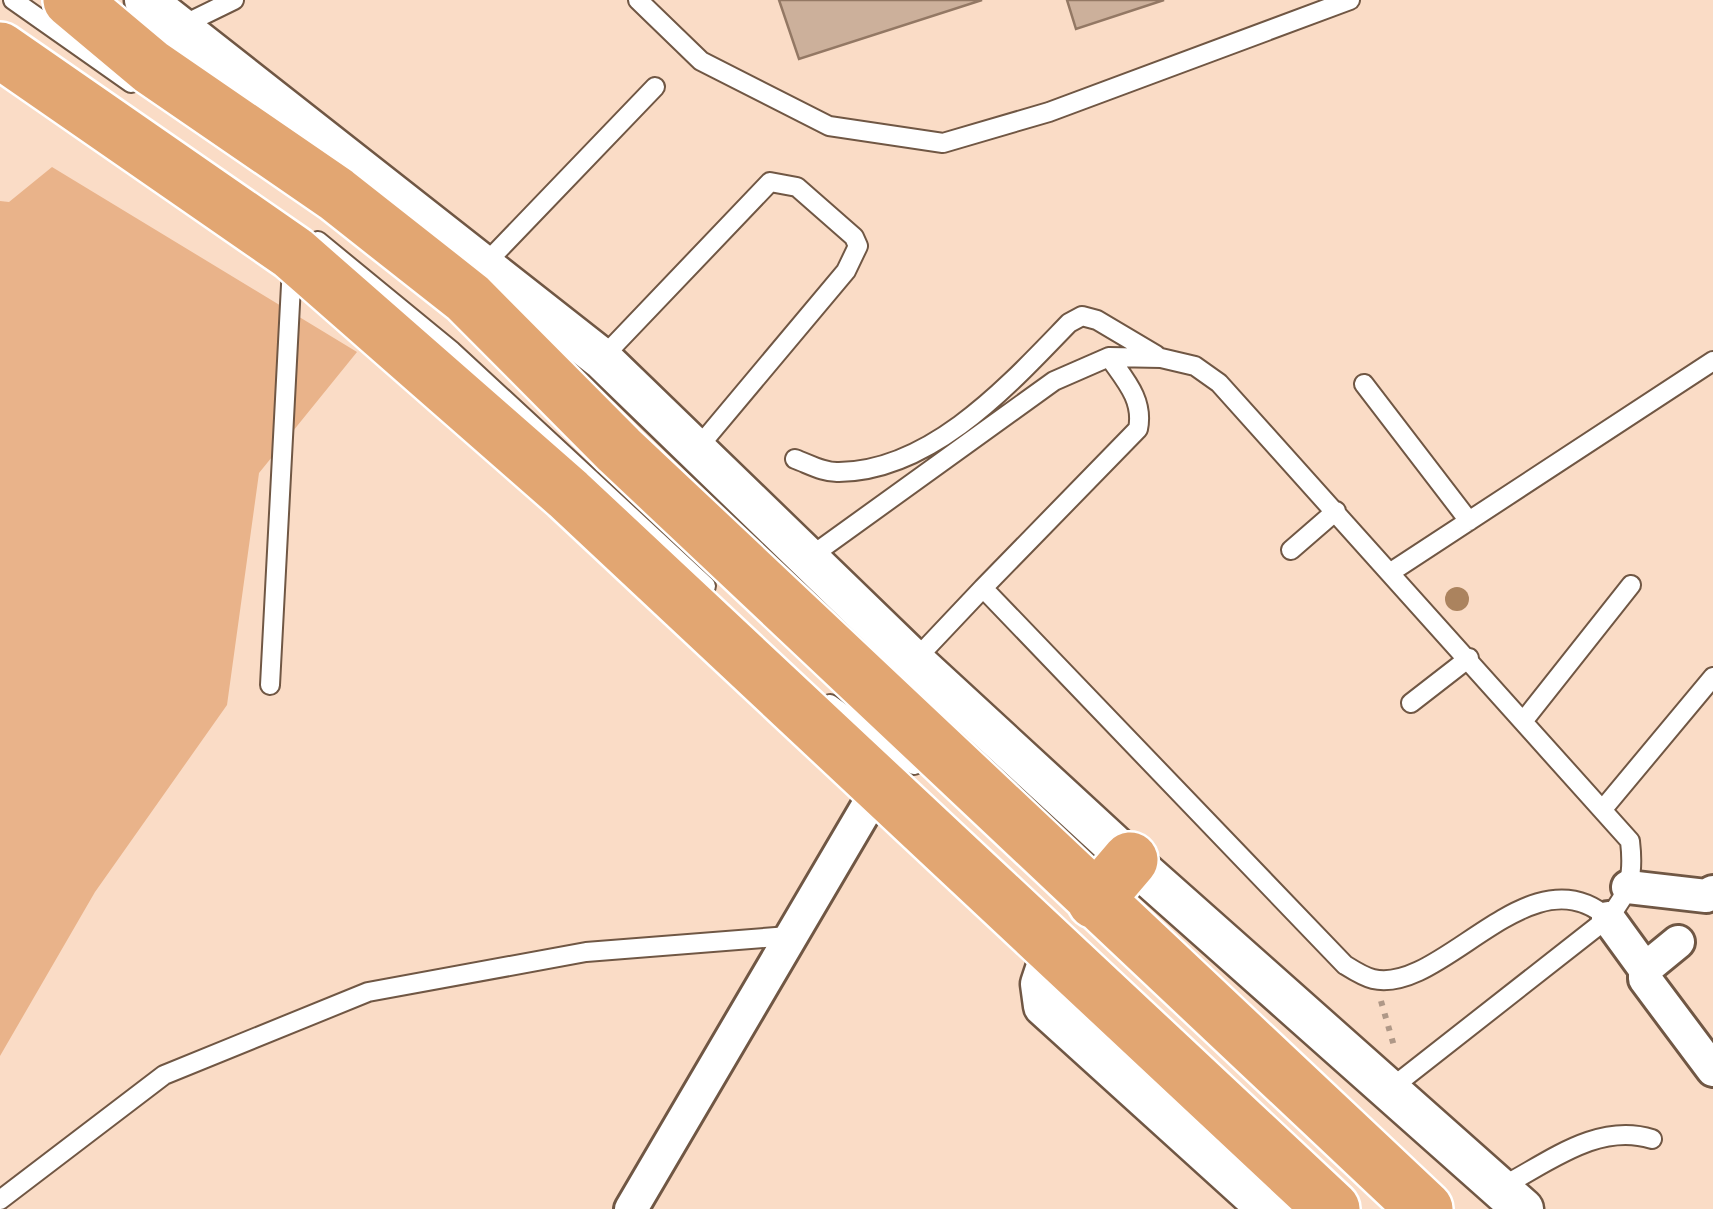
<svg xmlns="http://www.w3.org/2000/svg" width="1713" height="1209" font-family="Georgia,serif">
<rect width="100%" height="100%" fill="#fadcc6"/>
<path fill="#e9b38a" d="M52 167 357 352 259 473 227 705 95 892 0 1056V201L9 202Z"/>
<path fill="#ccb09b" stroke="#937864" stroke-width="2.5" d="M779 0H982L799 59Z
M1067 0H1164L1076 29Z"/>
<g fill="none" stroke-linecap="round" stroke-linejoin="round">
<defs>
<path id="service" d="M13 0 131 83
M638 0 701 61 829 126 943 143 1049 112 1350 0
M183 29 191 21 234 0
M318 241 452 351 706 586
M484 265 655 87
M602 358 770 182 797 187 854 237 858 246 846 271 696 450
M1364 384 1469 521
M795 459C809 464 824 473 839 472 932 471 1010 384 1069 323L1082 316 1097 320 1156 355
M1291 550 1336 511
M807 559 1054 381 1109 357 1161 358 1195 366 1219 383 1630 841C1634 875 1630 892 1608 918L1390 1089
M1391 572 1713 361
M983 588 1138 429C1144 400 1125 380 1109 357
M914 661 983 588 1345 965C1353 970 1364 977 1373 979 1442 995 1530 849 1608 918
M270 685 292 266
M1411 703 1469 658
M830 704 914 765
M1525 719 1631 585
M1603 809 1713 677
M1503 1186C1549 1162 1598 1122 1652 1139
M0 1200 164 1075 368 992 586 952 789 936"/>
<path id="minor" d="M1628 887 1706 896 1713 892
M1608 918 1645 969V979L1713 1070
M1645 969 1678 942
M631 1209 880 785"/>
<path id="tertiary" d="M145 0 602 359 914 661 1130 860 1523 1209
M1053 948 1041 984 1044 1006 1268 1209"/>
<path id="trunk" d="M71 0 151 67 336 194 468 298 619 450 1425 1209
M0 50 293 253 568 494 1332 1209
M1095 901 1130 860"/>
</defs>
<use href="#service" stroke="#705744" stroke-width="22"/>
<use href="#minor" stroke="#705744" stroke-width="38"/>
<use href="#tertiary" stroke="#705744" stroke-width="45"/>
<use href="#trunk" stroke="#fff" stroke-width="60"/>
<path stroke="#af9887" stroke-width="6" stroke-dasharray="5 8" stroke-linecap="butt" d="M1381 1001 1394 1046"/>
<use href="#service" stroke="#fff" stroke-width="18"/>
<use href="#minor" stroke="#fff" stroke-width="32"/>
<use href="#tertiary" stroke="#fff" stroke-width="40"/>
<use href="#trunk" stroke="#e2a672" stroke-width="55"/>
</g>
<circle fill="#ab835e" cx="1457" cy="599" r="12"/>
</svg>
